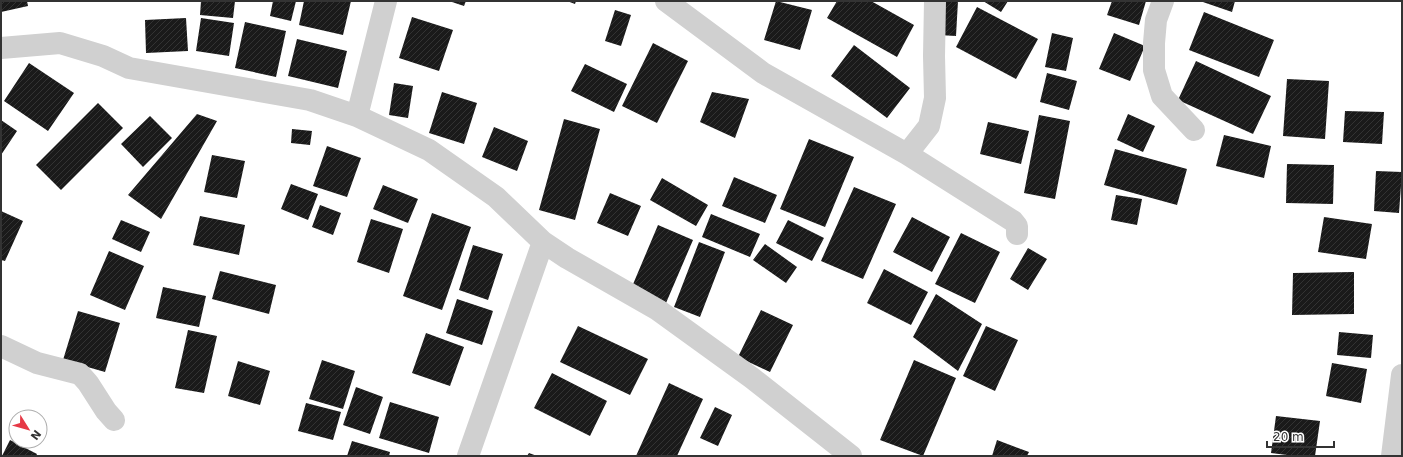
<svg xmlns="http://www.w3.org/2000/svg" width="1403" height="457" font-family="'DejaVu Sans',sans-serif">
<defs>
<pattern id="building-hatch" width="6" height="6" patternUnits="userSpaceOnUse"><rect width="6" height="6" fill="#1a1a1a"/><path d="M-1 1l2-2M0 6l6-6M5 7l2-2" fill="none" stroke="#333"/></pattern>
</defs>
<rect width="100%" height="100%" fill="#fff"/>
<path fill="url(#building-hatch)" d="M1 1H27L28 6 1 12Z
M201 1H235L233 18 200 15Z
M273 1H296L291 21 270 16Z
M304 1H351L343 35 299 25Z
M449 1H466L464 6Z
M567 1H576L575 4Z
M776 1 812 10 800 50 764 40Z
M837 1H871L914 25 897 57 827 18Z
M940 1H958L956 36 938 35Z
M983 1H1008L1001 12Z
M1112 1H1146L1139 25 1107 15Z
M1200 1H1235L1232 12Z
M977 7 1038 39 1016 79 956 47Z
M615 10 631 15 621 46 605 41Z
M1204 12 1274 40 1259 77 1189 50Z
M412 17 453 30 439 71 399 58Z
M186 18 188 51 146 53 145 20Z
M201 18 234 23 229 56 196 51Z
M245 22 286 31 276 77 235 68Z
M1052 33 1073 38 1066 71 1045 67Z
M1114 33 1145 46 1130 81 1099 69Z
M297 39 347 51 338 88 288 76Z
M653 43 688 61 657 123 622 106Z
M854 45 910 88 887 118 831 76Z
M1196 61 1271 96 1253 134 1178 100Z
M29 63 74 93 48 131 4 101Z
M585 64 627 84 614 112 571 91Z
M1047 73 1077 81 1069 110 1040 102Z
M1287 79 1329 81 1325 139 1283 136Z
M394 83 413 86 408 118 389 115Z
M442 92 477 103 464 144 429 133Z
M712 92 749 99 735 138 700 122Z
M98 103 123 128 61 190 36 165Z
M1345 111 1384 112 1382 144 1343 142Z
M197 114 217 121 161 219 128 195Z
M1128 114 1155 126 1143 152 1117 140Z
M1039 115 1070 121 1055 199 1024 193Z
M150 116 172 138 143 167 121 144Z
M564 119 600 129 575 220 539 210Z
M1 120 17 131 1 155Z
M988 122 1029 131 1021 164 980 154Z
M494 127 528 141 517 171 482 157Z
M292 129 312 131 310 145 291 143Z
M1224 135 1271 146 1264 178 1216 166Z
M809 139 854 157 825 227 780 209Z
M327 146 361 158 347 197 313 186Z
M1115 149 1187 169 1177 205 1104 185Z
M212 155 245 161 237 198 204 192Z
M1287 164 1334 165 1333 204 1286 203Z
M1376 171 1402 172 1399 213 1374 211Z
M734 177 777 195 765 223 722 206Z
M662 178 708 205 696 226 650 200Z
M291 184 318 194 308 220 281 209Z
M383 185 418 199 408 223 373 209Z
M854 187 896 204 863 279 821 261Z
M610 193 641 206 628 236 597 223Z
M1116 195 1142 199 1137 225 1111 220Z
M320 205 341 213 333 235 312 227Z
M1 211 23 221 5 261 1 260Z
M432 213 471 227 442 310 403 296Z
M711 214 760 234 750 257 702 237Z
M200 216 245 225 239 255 193 245Z
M912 217 950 237 932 272 893 252Z
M1324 217 1372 224 1366 259 1318 252Z
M371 219 403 229 389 273 357 262Z
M121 220 150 232 141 252 112 239Z
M788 220 824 238 812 261 776 243Z
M658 225 693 240 666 303 631 289Z
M961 233 1000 252 975 303 935 284Z
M699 242 725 252 700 317 674 307Z
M765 244 797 267 786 283 753 260Z
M473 245 503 254 488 300 459 290Z
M1028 248 1047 259 1028 290 1010 279Z
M109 251 144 266 125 310 90 295Z
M884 269 928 292 911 325 867 303Z
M220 271 276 285 269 314 212 299Z
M1354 272V314L1292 315 1293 273Z
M163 287 206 296 199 327 156 318Z
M936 294 982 324 958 371 913 337Z
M457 299 493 311 482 345 446 333Z
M761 310 793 325 770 372 738 357Z
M78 311 120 323 105 372 63 360Z
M578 326 648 359 630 395 560 362Z
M986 326 1018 340 995 391 963 376Z
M188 330 217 336 204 393 175 388Z
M1339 332 1373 335 1371 358 1337 355Z
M426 333 464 347 450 386 412 373Z
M322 360 355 371 343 409 309 399Z
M914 360 956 378 923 456 880 440Z
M238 361 270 371 260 405 228 396Z
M1332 363 1367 369 1361 403 1326 396Z
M552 373 607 401 590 436 534 408Z
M669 383 703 399 677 456H636Z
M356 387 383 397 370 434 343 425Z
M390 402 439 417 429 453 379 438Z
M306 403 341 412 333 440 298 431Z
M715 407 732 415 718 446 700 438Z
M1276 416 1320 421 1315 456H1295L1271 453Z
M10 440 37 454 36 456H2Z
M997 440 1029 452 1027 456H992Z
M352 441 390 452 389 456H347Z
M529 453 537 456H527Z"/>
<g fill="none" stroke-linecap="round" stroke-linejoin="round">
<path stroke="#d0d0d0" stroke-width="22" d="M666 1 763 73 907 154 1013 221 1017 226V234
M1163 1 1156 20 1154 43V70L1162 96 1194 130
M1 48 60 43 103 56 129 68 310 100 357 116 429 150 496 197 543 242 567 258 658 310 752 378 851 456
M357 116 386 1
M907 154 929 126 935 98 934 56 935 1
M1 346 37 363 80 374 88 383 106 411 114 420
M468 456 543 242
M1392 456 1402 375"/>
</g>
<rect width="1403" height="457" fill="none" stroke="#333333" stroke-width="4"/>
<g transform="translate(28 429) rotate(127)"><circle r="19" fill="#ffffff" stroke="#adadad"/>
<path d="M0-3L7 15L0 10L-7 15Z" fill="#e63946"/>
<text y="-6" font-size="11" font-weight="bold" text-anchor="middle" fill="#333333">N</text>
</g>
<path d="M1267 441v6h67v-6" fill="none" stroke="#333333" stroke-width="2"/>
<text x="1273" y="441" font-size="12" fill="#333333" stroke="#ffffff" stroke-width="3" paint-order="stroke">20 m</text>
</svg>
